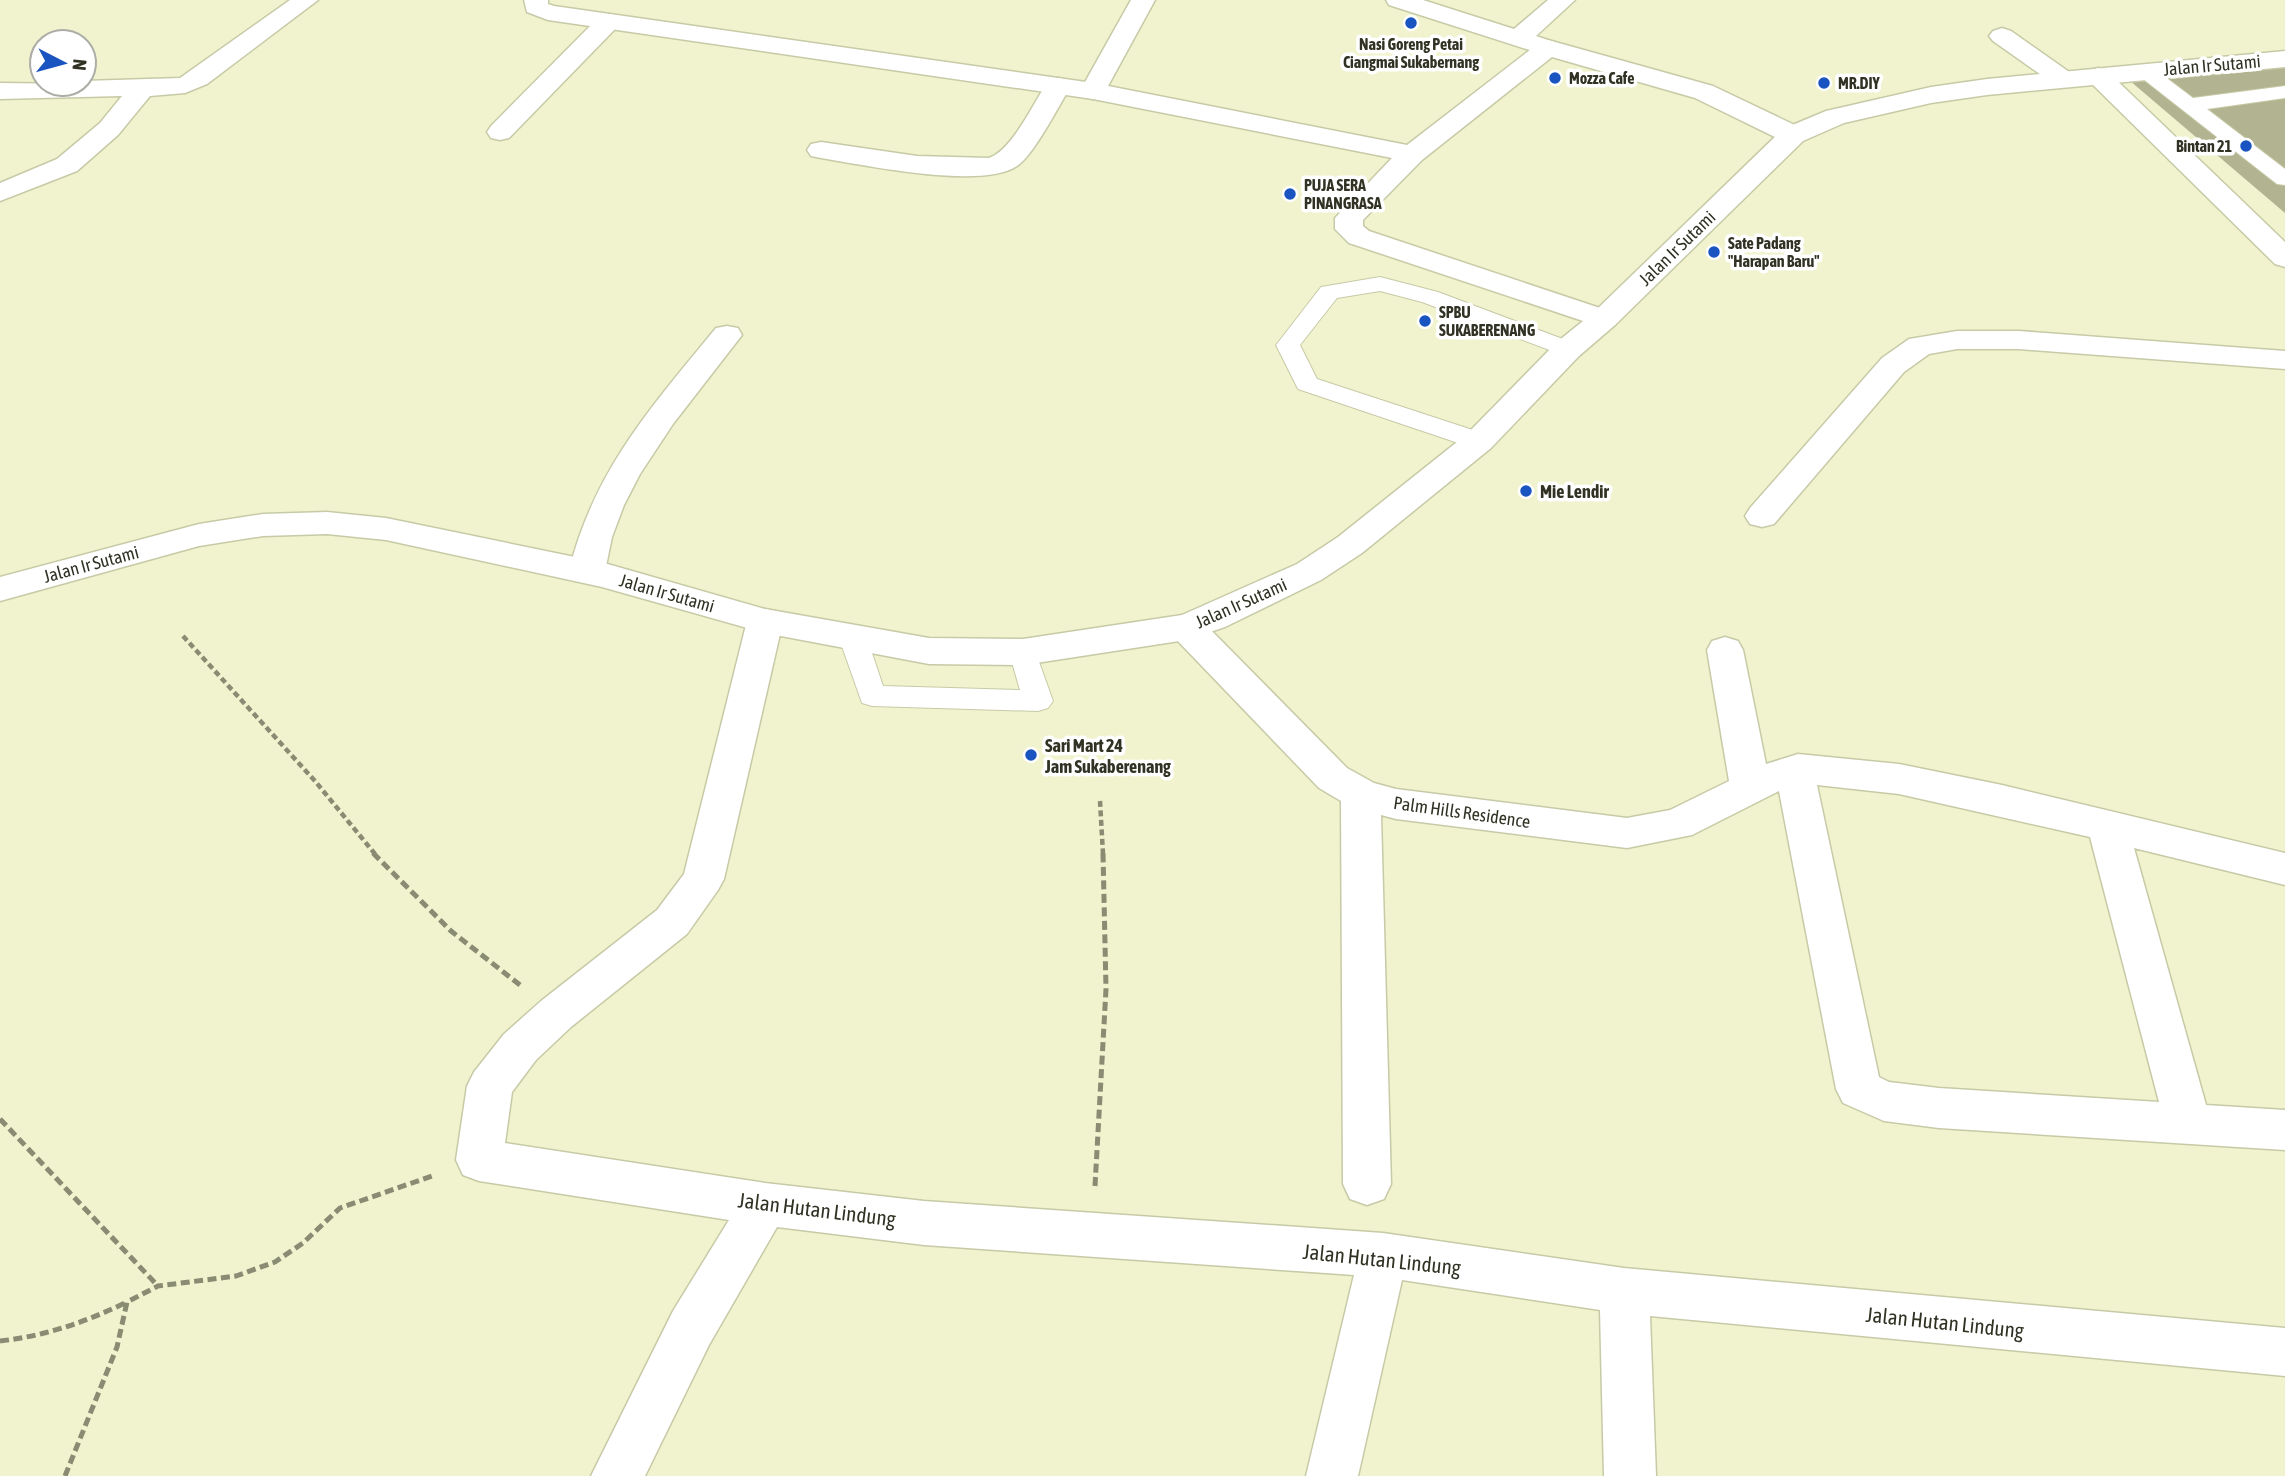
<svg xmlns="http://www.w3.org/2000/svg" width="2285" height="1476" font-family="'Asap Condensed',sans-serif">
<rect width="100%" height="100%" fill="#f0f3ce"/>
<path fill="#b2b491" d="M2285 61V213L2129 80Z"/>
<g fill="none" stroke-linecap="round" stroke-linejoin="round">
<defs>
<path id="service" d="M2145 65 2152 67 2193 98 2285 86V98L2207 109 2285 169V185L2277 184 2138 75 2135 71 2138 67Z
M1380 277 1438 292 1576 344 1580 349 1576 354 1568 356 1560 354 1422 302 1380 291 1337 298 1300 345 1317 379 1488 435 1492 441 1488 447 1479 449 1470 447 1298 389 1276 345 1280 340 1321 287Z
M853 628 863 631 867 638 883 686 1020 690 1009 652 1013 645 1023 642 1033 645 1053 701 1048 708 1038 711 872 706 862 703 839 638 843 631Z"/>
<path id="minor" d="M290 0H318L207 84 185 93 150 96 118 135 77 171 0 201V183L57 159 100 123 122 96 0 99V83L84 84V81L180 78Z
M1131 0H1155L1102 97 1093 99 1084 97 1080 91Z
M1386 0H1423L1514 29 1548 0H1575L1536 36 1557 43 1561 48 1557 53 1548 56 1389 5Z
M609 14 618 16 621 21 618 26 509 138 500 140 491 138 487 132 491 126 600 16Z
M2002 28 2011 31 2072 74 2076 79 2072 84 2063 87 2054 84 1993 41 1989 36 1993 31Z
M2098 68 2107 71 2285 242V267L2275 264 2089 81 2085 76 2089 71Z
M1058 78 1067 80 1071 86C1059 105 1034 155 1017 166 982 190 864 165 821 158L811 156 807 150 811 144 821 142 917 156 989 158C1013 150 1034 101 1049 80Z
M727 326 738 328 742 335 673 424 640 474 624 505 612 537 605 571 599 579 587 583 575 579 569 571C594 470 652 406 716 328Z
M1957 331H2019L2285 351V369L2019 349H1957L1929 354 1904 372 1774 524 1762 527 1750 524 1745 516 1750 508 1882 358 1909 339Z
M765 609 778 612 783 621 724 879 718 890 687 934 571 1027 536 1060 512 1092 505 1143 765 1183 924 1201 1383 1233 1624 1268 2285 1328V1376L1650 1316 1656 1476H1604L1600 1310 1402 1280 1358 1476H1306L1354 1275 924 1245 777 1227 709 1345 645 1476H591L673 1311 729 1220 479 1181 463 1175 456 1160 467 1086 474 1072 504 1034 541 1001 657 910 684 874 747 621 752 612Z
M1186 614 1199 618 1347 768 1374 783 1396 789 1627 818 1670 810 1729 781 1707 650 1712 641 1725 637 1738 641 1743 650 1766 764 1798 754 1899 764 2002 785 2285 853V885L2134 848 2206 1105 2285 1110V1150L1939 1128 1884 1121 1843 1103 1836 1089 1779 791 1692 835 1627 848 1396 819 1381 815 1391 1184 1384 1199 1367 1205 1350 1199 1343 1184 1341 801 1319 788 1173 636 1168 627 1173 618ZM1817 785 1899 794 2090 837 2159 1102 1939 1088 1889 1082 1879 1077Z"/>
<path id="tertiary" d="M524 0H548V4L554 6 1093 83 1407 145 1539 43 1548 40 1713 86 1803 129 1806 135 1803 141 1793 143 1783 141 1695 98 1552 57 1422 160 1363 220V226L1369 231 1615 313 1619 319 1615 325 1604 328 1349 243 1335 229V218L1392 158 1093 99 548 20 527 12Z"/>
<path id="primary" d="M2285 51V67L1987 95 1931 103 1844 123 1803 141 1615 325 1579 356 1491 448 1362 553 1321 580 1225 627 1186 640 1023 665 929 664 765 633 602 587 386 540 327 534 263 536 199 546 0 601V577L199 524 263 514 327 512 386 518 604 563 765 609 929 638 1023 639 1182 615 1297 564 1338 537 1467 434 1557 342 1593 313 1783 129 1826 111 1931 87 1987 79Z"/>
</defs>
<use href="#service" stroke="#c7caa6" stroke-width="2"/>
<use href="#minor" stroke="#c7caa6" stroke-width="3"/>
<use href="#tertiary" stroke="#c7caa6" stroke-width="3"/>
<use href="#primary" stroke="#c7caa6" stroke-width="3"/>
<path stroke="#898b72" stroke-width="4.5" stroke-dasharray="6 3.5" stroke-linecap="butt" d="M183 636 315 781 375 854
M1100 801 1103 854"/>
<path stroke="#898b72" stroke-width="5" stroke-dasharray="9 4.5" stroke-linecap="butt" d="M373 853 451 931 520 985
M0 1119 158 1286
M1095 1186 1106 989 1103 853
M0 1341C45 1336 86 1322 127 1302
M65 1476 117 1347 127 1302 158 1286 236 1276 275 1262 303 1243 340 1208 432 1176"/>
<use href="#service" fill="#fff" fill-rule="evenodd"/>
<use href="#minor" fill="#fff" fill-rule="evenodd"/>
<use href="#tertiary" fill="#fff" fill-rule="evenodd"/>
<use href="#primary" fill="#fff" fill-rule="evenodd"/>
</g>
<g fill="#1a54c0" stroke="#fff" stroke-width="2.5">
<circle cx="1411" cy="23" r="7"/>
<circle cx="1555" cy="78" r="7"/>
<circle cx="1824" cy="83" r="7"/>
<circle cx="2246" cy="146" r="7"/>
<circle cx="1290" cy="194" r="7"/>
<circle cx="1714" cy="252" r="7"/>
<circle cx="1425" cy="321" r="7"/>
<circle cx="1526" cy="491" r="7"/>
<circle cx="1031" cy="755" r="7"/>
</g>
<g text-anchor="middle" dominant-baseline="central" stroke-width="7" stroke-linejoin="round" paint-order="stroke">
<g font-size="16" font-weight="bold" fill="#313224" stroke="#fff" text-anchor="start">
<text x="1411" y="44" text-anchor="middle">Nasi Goreng Petai<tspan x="1411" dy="18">Ciangmai Sukabernang</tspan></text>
<text x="1569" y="78">Mozza Cafe</text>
<text x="1838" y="83">MR.DIY</text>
<text x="2232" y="146" text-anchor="end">Bintan 21</text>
<text x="1304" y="185">PUJA SERA<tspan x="1304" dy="18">PINANGRASA</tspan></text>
<text x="1728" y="243">Sate Padang<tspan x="1728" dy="18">"Harapan Baru"</tspan></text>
<text x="1439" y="312">SPBU<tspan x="1439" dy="18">SUKABERENANG</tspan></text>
</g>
<g font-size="18" fill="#313224" stroke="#fff">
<text transform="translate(2212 65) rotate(-5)">Jalan Ir Sutami</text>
<text transform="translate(1677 248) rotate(-44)">Jalan Ir Sutami</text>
<text transform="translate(91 564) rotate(-15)">Jalan Ir Sutami</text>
<text transform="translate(667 593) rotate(16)">Jalan Ir Sutami</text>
<text transform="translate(1241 603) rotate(-24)">Jalan Ir Sutami</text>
<text transform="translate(1462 812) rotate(8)">Palm Hills Residence</text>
</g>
<g font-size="18" font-weight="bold" fill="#313224" stroke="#fff" text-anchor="start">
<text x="1540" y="491">Mie Lendir</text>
<text x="1045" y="745">Sari Mart 24<tspan x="1045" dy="21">Jam Sukaberenang</tspan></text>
</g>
<g font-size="21" fill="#313224" stroke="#fff">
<text transform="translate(817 1209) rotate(7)">Jalan Hutan Lindung</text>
<text transform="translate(1382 1259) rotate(6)">Jalan Hutan Lindung</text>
<text transform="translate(1945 1322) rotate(6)">Jalan Hutan Lindung</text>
</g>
</g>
<g transform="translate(63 63) rotate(96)"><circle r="33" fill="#ffffff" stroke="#adada7" stroke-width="2"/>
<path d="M0-5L12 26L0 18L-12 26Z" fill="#1a54c0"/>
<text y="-10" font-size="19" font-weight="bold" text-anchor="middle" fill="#313224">N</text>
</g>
</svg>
